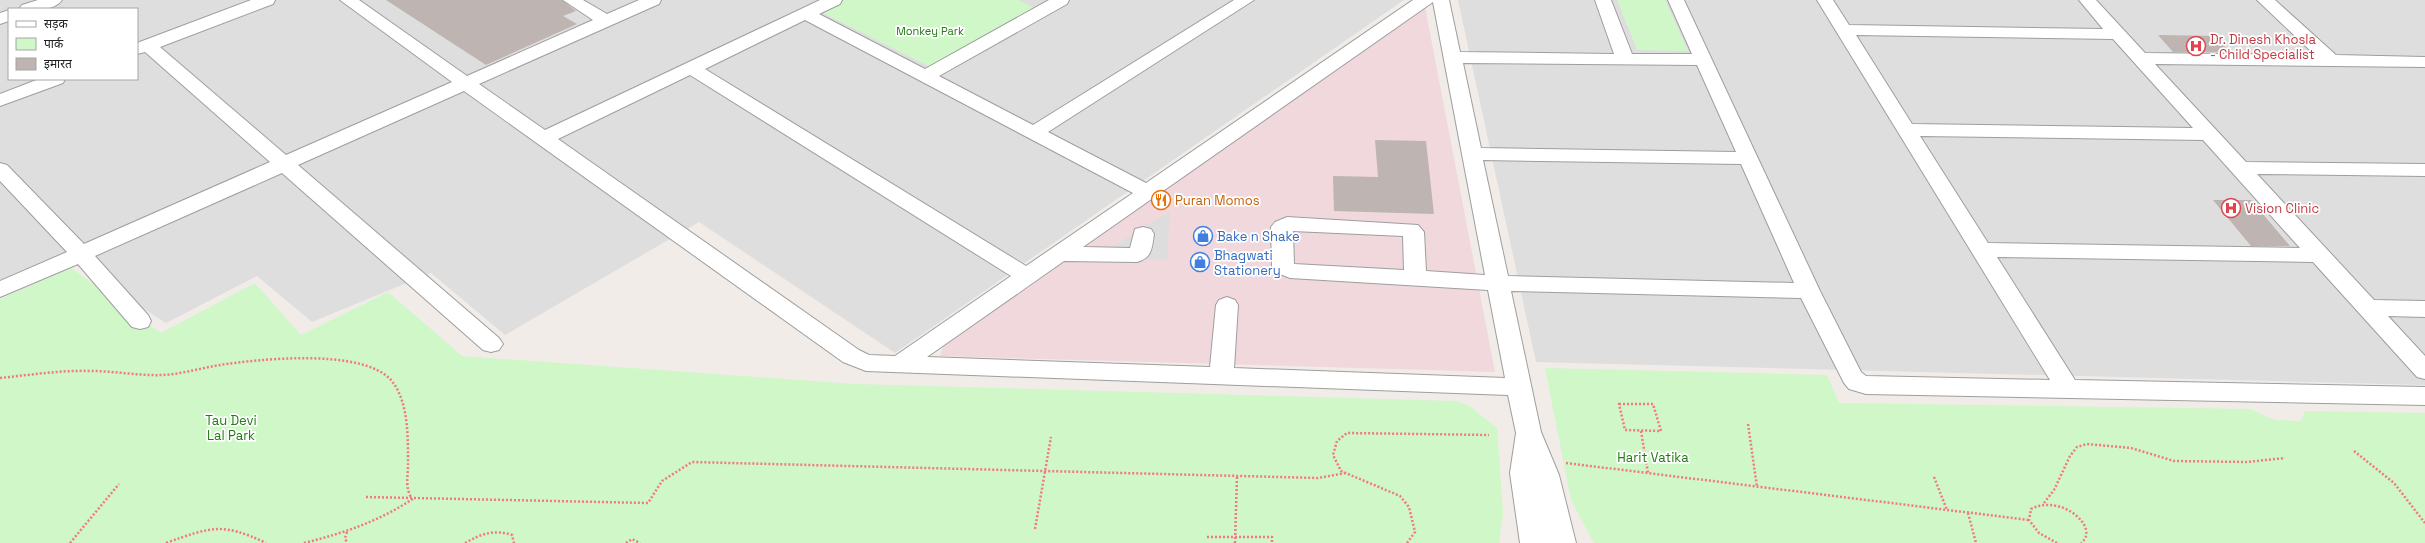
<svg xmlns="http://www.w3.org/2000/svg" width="2425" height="543" font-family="'Space Grotesk','Noto Sans Devanagari',sans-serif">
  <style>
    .residential { fill: #dfdede; fill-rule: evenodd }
    .commercial { fill: #f0d8dd }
    .park { fill: #cff7c8 }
    .parking { fill: #ddd }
    .building { fill: #beb4b1 }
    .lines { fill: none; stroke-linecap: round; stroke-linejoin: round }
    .minor-casing { stroke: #9e9e9e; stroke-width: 2 }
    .path { stroke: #f37785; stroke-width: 2.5; stroke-dasharray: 2 2; stroke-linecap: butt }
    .minor { fill: #fff; fill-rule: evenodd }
    .labels { text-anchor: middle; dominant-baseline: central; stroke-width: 3.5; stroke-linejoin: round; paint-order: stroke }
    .far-park-label { font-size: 11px; fill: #207b12; stroke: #fff }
    .health-label { font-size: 13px; fill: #be3a42; stroke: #fff; text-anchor: start }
    .food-label { font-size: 13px; fill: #c56008; stroke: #fff; text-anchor: start }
    .shop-label { font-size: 13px; fill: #366cbe; stroke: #fff; text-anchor: start }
    .park-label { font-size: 13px; fill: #207b12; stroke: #fff }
  </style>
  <rect width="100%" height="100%" fill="#f1ece8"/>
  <path class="residential" d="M0,0H1404L895,353L699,222L505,335L431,273L312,322L257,276L166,323L63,257L0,285ZM9,9H137V79H9Z
    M1458,0H2425V385L1536,362Z"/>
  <path class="commercial" d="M1425,7L1495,372L940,356L944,344Z"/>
  <path class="park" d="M845,0H1018L1035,8L930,67L821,12Z
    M1617,0H1665L1688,51L1637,50Z
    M71,268L161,333L255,283L301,335L388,292L462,356L855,384L1455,401L1468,405L1497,428L1503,513L1499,543H0V299Z
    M1545,368L1827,375L1839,403L2250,409L2275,420L2301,421L2305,411L2425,413V543H1594L1571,500Z"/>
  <path class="parking" d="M1170,211L1167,260L1095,258Z"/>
  <path class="building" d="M386,0H562L576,11L563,16L577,24L486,65Z
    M2158,35L2214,36L2230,52H2173Z
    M1375,140L1426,141L1434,214L1334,211L1333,176L1378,177Z
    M2213,200H2251L2290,246H2251Z"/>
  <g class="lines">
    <g class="minor-casing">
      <path id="minor" d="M38,0H62C54,12 32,9 19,9L22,5Z
        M251,0H275L273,4L160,47L286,155L452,82L340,0H359L467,76L593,20L563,0H583L607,14L639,0H661L659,4L479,84L545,130L820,0H842L840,4L819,14L925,69L1049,0H1069L1067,4L939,76L1033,125L1234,0H1254L1048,132L1146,183L1413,0H1449L1460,52L1614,54L1595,0H1611L1632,54H1692L1668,0H1684L1820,291L1861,372L1866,376L2050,380L1817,0H1833L1849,25L2103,29L2079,0H2096L2145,53L2315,55L2257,0H2275L2336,55L2425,57V67L2155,64L2246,162L2425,164V176L2257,174L2374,300L2425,301V317L2388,316L2425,356V379L2417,377L2313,262L1997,257L2075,380L2425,387V405L1866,394L1849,389L1844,383L1801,298L1511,291L1541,432L1559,475L1576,543H1548L1545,527L1548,543H1520L1510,473L1516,433L1508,395L866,371L843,362L464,91L298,165L499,338L503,344L499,350L491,352L483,350L282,173L95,256L148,315L151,321L148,327L140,329L132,327L78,264L0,297V281L67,252L0,181V163L7,165L84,244L270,162L145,52L137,54V43ZM1433,2L1485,275L1426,271L1424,232L1418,225L1287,217L1275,222L1271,227L1272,267L1275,272L1290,278L1488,290L1505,378L1234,368L1238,305L1235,300L1227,297L1219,300L1216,305L1210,367L927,357L1064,261L1137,262C1152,258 1152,248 1154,234L1151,229L1143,227L1135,229L1130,248L1083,247ZM805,20L1133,193L1026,266L705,69ZM1856,35L2113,39L2193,128L1912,124ZM1463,63L1697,65L1736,152L1481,148ZM690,75L1011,276L895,356L869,355L859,350L558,139ZM1920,136L2203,140L2300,248L1988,243ZM1483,160L1741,164L1794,283L1508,276ZM1293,231L1403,236L1404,270L1294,264Z
        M9,10V21L0,24V13Z
        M39,79H65L63,83L0,106V94Z"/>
    </g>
    <path class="path" d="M0,378C30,375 60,370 91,371C115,371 139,376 163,375C182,374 201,368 220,365C259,359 362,348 391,380C409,401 408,439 408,465C408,476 405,487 411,497
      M1619,404H1653L1661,431L1625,430Z
      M1748,424L1757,487
      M1641,431L1648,473
      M2354,451L2394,483L2425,523
      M1566,463L2029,520
      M1934,477L1947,510
      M366,497L648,503L662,481L692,462L1318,478L1346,473
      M2044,503L2054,490L2070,456L2077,447L2087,444L2131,448L2174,461L2247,462L2285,458
      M1968,513L1976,543
      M1035,529L1051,437
      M347,532L345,538L347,543
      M1207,537H1272V543
      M70,543L119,484
      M166,543C211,527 222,522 266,543
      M304,543C344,533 380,521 414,498
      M465,543C481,534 494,529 512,535L514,543
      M626,543L632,539L640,543
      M1235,543L1237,476
      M1407,543L1415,532L1409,507L1400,496L1341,471L1333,455L1337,441L1347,433L1489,435
      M2057,543L2039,533L2029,520L2031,509C2061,493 2101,528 2081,543"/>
    <use href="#minor" class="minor"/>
  </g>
  <defs>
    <g id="hospital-ring" transform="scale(1)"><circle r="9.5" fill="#fff" stroke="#e0444e" stroke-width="1.5"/><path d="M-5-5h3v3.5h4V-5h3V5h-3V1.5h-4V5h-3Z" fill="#e0444e"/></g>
    <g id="restaurant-ring" transform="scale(1)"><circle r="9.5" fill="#fff" stroke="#e8710a" stroke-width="1.5"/><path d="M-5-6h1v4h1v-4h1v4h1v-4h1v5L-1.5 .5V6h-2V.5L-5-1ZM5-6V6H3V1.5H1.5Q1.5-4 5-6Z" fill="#e8710a"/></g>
    <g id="shop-ring" transform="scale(1)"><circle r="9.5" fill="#fff" stroke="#3f7fe0" stroke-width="1.5"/><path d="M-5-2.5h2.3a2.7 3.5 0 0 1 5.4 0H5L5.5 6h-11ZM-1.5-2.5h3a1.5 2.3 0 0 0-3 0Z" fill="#3f7fe0"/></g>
  </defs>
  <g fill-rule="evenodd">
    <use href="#hospital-ring" x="2196" y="46"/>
    <use href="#restaurant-ring" x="1161" y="200"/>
    <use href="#hospital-ring" x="2231" y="208"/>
    <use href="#shop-ring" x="1203" y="236"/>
    <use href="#shop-ring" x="1200" y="262"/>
  </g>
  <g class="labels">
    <g class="far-park-label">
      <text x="930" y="31">Monkey Park</text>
    </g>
    <g class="health-label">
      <text x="2210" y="39">Dr. Dinesh Khosla<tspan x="2210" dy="15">- Child Specialist</tspan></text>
      <text x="2245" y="208">Vision Clinic</text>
    </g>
    <g class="food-label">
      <text x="1175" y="200">Puran Momos</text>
    </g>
    <g class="shop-label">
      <text x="1217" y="236">Bake n Shake</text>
      <text x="1214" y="255">Bhagwati<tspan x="1214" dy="15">Stationery</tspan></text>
    </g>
    <g class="park-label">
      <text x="231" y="420">Tau Devi<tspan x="231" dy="15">Lal Park</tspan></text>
      <text x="1653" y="457">Harit Vatika</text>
    </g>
  </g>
  <rect x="8" y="8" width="130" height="72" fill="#ffffff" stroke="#a6a6a6"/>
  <rect x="16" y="21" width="20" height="6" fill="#ffffff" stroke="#a6a6a6"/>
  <text x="44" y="28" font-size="12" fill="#212121">सड़क</text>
  <rect x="16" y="38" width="20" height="12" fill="#cff7c8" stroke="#a6a6a6"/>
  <text x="44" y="48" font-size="12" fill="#212121">पार्क</text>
  <rect x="16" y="58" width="20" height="12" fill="#beb4b1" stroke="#a6a6a6"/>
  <text x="44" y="68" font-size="12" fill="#212121">इमारत</text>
</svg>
